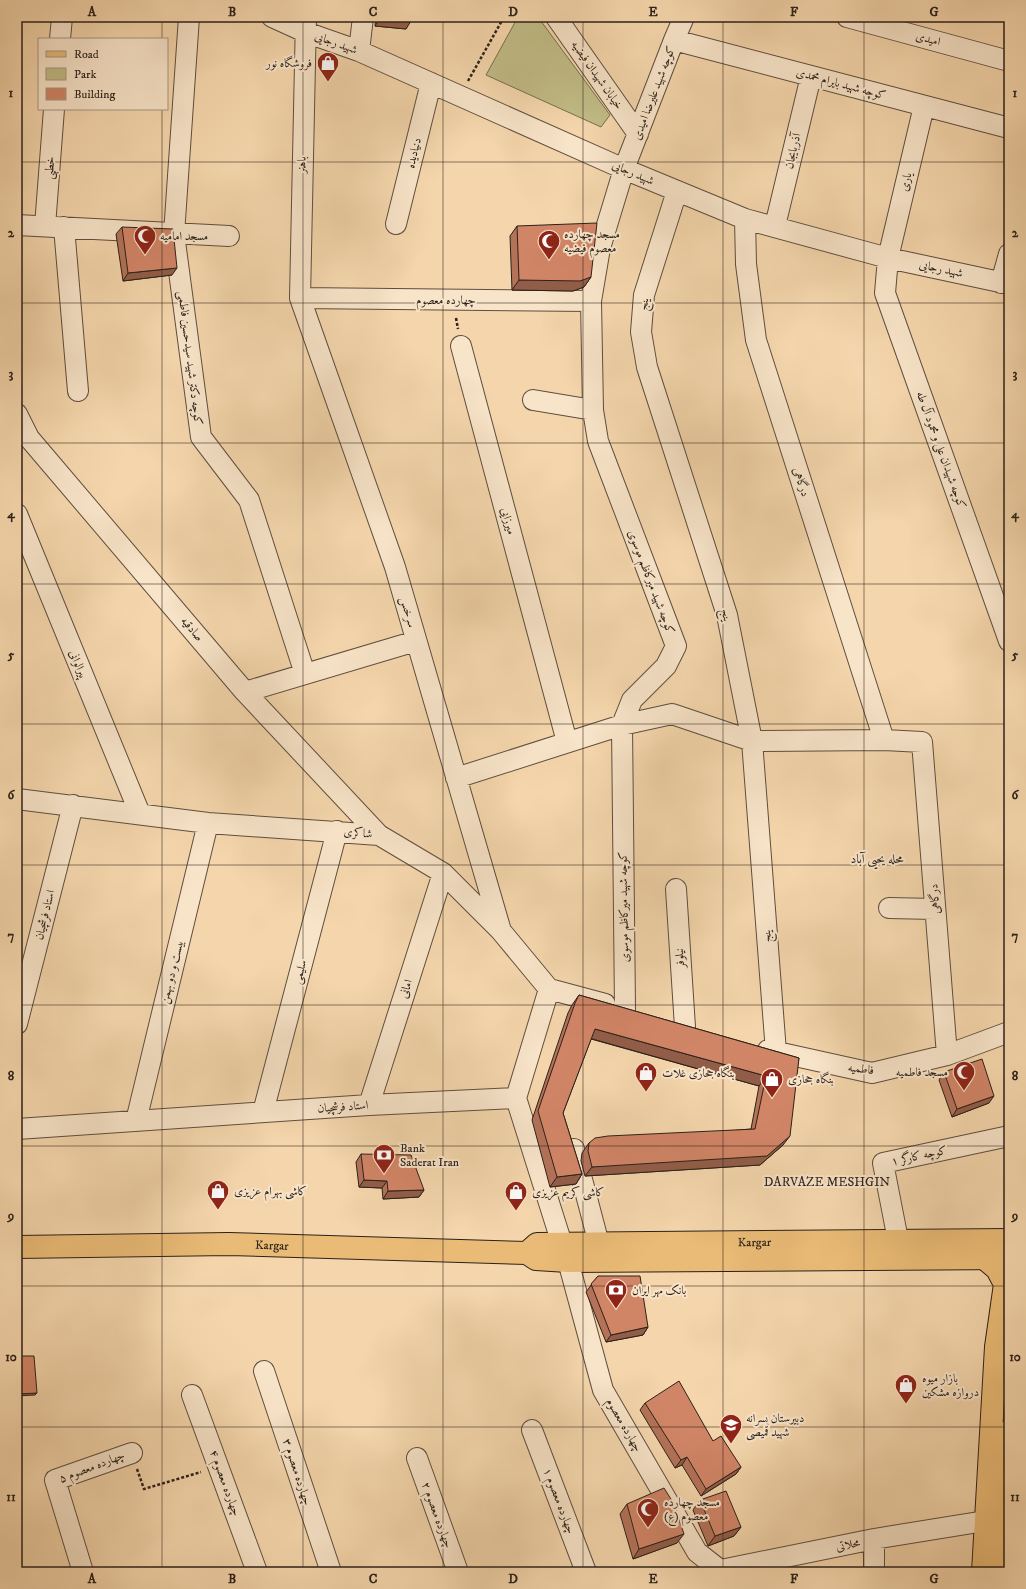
<svg xmlns="http://www.w3.org/2000/svg" width="1026" height="1589" font-family="'IM FELL DW Pica',Amiri,serif">
  <style>
    .green { fill: #c1bc86; stroke: #766e50 }
    .lines { fill: none; stroke-linecap: round; stroke-linejoin: round }
    .minor-casing { stroke: #5e4e3e; stroke-width: 22 }
    .major-casing { stroke: #2b211a; stroke-width: 24 }
    .path { stroke: #2b211a; stroke-width: 2.5; stroke-dasharray: 3 2; stroke-linecap: butt }
    .minor { stroke: #f8e4c9; stroke-width: 20 }
    .major { stroke: #eabb76; stroke-width: 22 }
    .wall { fill: #b47259; stroke: #2b211a }
    .shaded-wall { fill: #925d48; stroke: #2b211a }
    .building { fill: #d18567; stroke: #2b211a }
    .grid { fill: none; stroke: #2b211a; stroke-width: 1; stroke-opacity: 0.55 }
    .labels { text-anchor: middle; dominant-baseline: central; stroke-width: 4; stroke-linejoin: round; paint-order: stroke }
    .street-label { font-size: 12px; fill: #2b211a; stroke: #f8e4c9 }
    .poi-label { font-size: 12px; fill: #2b211a; stroke: #f8e4c9; text-anchor: start }
    .neighbourhood-label { font-size: 13px; fill: #2b211a; stroke: #f8e4c9 }
    .neatline { fill: none; stroke: #2b211a; stroke-width: 1.5 }
    .grid-label { font-size: 13px; text-anchor: middle; font-weight: bold; fill: #2b211a }
  </style>
  <rect width="100%" height="100%" fill="#f5d6ac"/>
  <filter id="stains"><feTurbulence type="fractalNoise" baseFrequency=".005" numOctaves="4"/><feColorMatrix values="0 0 0 0 .2 0 0 0 0 .09 0 0 0 0 .02 0 0 0 .5 -.17"/></filter>
  <radialGradient id="worn" r=".72"><stop offset=".6" stop-color="#630" stop-opacity="0"/><stop offset="1" stop-color="#630" stop-opacity=".3"/></radialGradient>
  <path class="green" d="M518,17H538L610,115L601,127L486,75Z"/>
  <g class="lines">
    <g class="minor-casing">
      <path id="minor" d="M189,17L174,234L201,437L249,500L305,674
        M272,17L305,32L359,51L624,169L745,219L888,258L1009,284
        M306,17L300,298L395,567L501,931
        M556,17L638,134
        M847,17L1009,61
        M60,39L62,17
        M674,40L1009,128
        M359,51L363,17
        M924,106L888,258L885,293L1009,641
        M677,191L644,295L641,332L647,367L727,615L752,741L776,1052
        M745,219L746,264L756,340L884,740
        M396,224L431,83
        M17,225L229,236
        M45,226L54,109
        M775,226L811,76
        M64,227L78,391
        M1001,283L1009,254
        M300,298L591,301
        M461,346L567,742
        M533,400L593,410
        M17,414L29,438L245,692L379,835
        M17,514L140,814
        M245,692L416,641
        M456,778L622,725L672,714L752,741L884,740L922,742L947,1055
        M17,799L208,823L379,835L443,873L501,931L549,989L516,1098
        M676,889L685,1027
        M889,908L935,909
        M549,989L605,1004
        M625,1010L622,725L632,700L666,666L676,646L598,441L593,410L591,301L600,248L624,169L674,40L684,17
        M17,1024L73,805
        M768,1050L872,1073L947,1055L1009,1032
        M516,1098L562,1244
        M369,1105L443,873
        M263,1112L337,831
        M136,1121L208,823
        M17,1129L369,1105L516,1098
        M574,1149L599,1244
        M898,1240L883,1163L1009,1136
        M568,1261L603,1390L697,1552L720,1570V1572
        M264,1371L331,1572
        M192,1395L257,1572
        M532,1430L586,1572
        M417,1458L458,1572
        M83,1572L55,1480L132,1453
        M711,1572L874,1539L985,1521
        M874,1572V1539"/>
    </g>
    <g class="major-casing">
      <g id="major">
        <path id="s1" d="M17,1247L229,1244L527,1253L536,1259L568,1261L1009,1258"/>
        <path id="s2" d="M527,1253L537,1244L1009,1240"/>
        <path d="M983,1572L996,1347L1005,1284L997,1269L984,1258"/>
        <path d="M1001,1572L1009,1431"/>
      </g>
    </g>
    <path class="path" d="M468,81L504,17
      M456,318L458,329
      M137,1469L144,1489L201,1472"/>
    <use href="#minor" class="minor"/>
    <use href="#major" class="major"/>
  </g>
  <path class="wall" d="M376,17H412L406,29L375,26Z
    M517,226L591,277L584,287L573,291L512,290L510,236Z
    M122,227L172,275L123,281L116,234Z
    M579,995L799,1058L783,1145L760,1165L585,1176L581,1161L582,1153L589,1143L751,1129L759,1086L591,1039L563,1113L582,1174L576,1184L550,1187L532,1120L568,1013L572,1005Z
    M944,1072L989,1103L952,1117L939,1080Z
    M361,1154L424,1190L419,1197L383,1199L382,1188L359,1187L356,1162Z
    M598,1276L648,1327L643,1335L606,1342L586,1292Z
    M645,1403L713,1441L741,1467L736,1474L701,1496L682,1465L675,1468L640,1410Z
    M700,1500L741,1527L734,1536L708,1546L693,1510Z
    M627,1504L677,1543L633,1559L620,1514Z"/>
  <path class="shaded-wall" d="M380,18L411,21L406,29L375,26Z
    M177,268L172,275L123,281L128,273Z
    M591,277L584,287L573,291L512,290L519,280Z
    M595,1029L766,1076L759,1086L589,1038Z
    M994,1096L989,1103L952,1117L957,1109Z
    M790,1136L783,1145L760,1165L585,1176L592,1167Z
    M582,1174L576,1184L550,1187L557,1177Z
    M364,1180L387,1181L382,1188L359,1187Z
    M424,1190L419,1197L383,1199L388,1191Z
    M648,1327L643,1335L606,1342L611,1335Z
    M37,1393L35,1395L17,1396V1394Z
    M687,1457L682,1465L675,1468L681,1460Z
    M741,1467L736,1474L701,1496L706,1489Z
    M741,1527L734,1536L708,1546L715,1536Z
    M684,1534L677,1543L633,1559L639,1549Z"/>
  <path class="building" d="M380,17H412L411,21L380,18Z
    M597,223L591,277L580,281L519,280L517,226Z
    M122,227L173,229L177,268L128,273Z
    M579,995L799,1058L790,1136L767,1156L592,1167L588,1151L589,1143L595,1138L608,1136L755,1129L766,1076L595,1029L563,1113L582,1174L557,1177L538,1111L575,1003Z
    M982,1059L994,1096L957,1109L944,1072Z
    M361,1154L411,1155L424,1190L388,1191L387,1181L364,1180Z
    M598,1276H640L648,1327L611,1335L591,1284Z
    M17,1356H34L37,1393L17,1394Z
    M679,1381L713,1441L721,1436L741,1467L706,1489L687,1457L681,1460L645,1403Z
    M664,1488L674,1504L684,1534L639,1549L627,1504Z
    M726,1491L741,1527L715,1536L700,1500Z"/>
  <path class="grid" d="M162,17V39M303,17V1572M443,17V1572M583,17V1572M723,17V1572M864,17V1572M162,109V1572M17,162H1009M17,303H1009M17,443H1009M17,584H1009M17,724H1009M17,865H1009M17,1005H1009M17,1146H1009M17,1286H1009M17,1427H1009"/>
  <defs>
    <g id="shop-pin" transform="scale(1.15)"><path d="M0 17L-7.5 6A9.5 9.5 0 1 1 7.5 6Z" fill="#8f2418" stroke="#f8e4c9"/><path d="M-5-2.5h2.3a2.7 3.5 0 0 1 5.4 0H5L5.5 6h-11ZM-1.5-2.5h3a1.5 2.3 0 0 0-3 0Z" fill="#fff"/></g>
    <g id="mosque-pin" transform="scale(1.15)"><path d="M0 17L-7.5 6A9.5 9.5 0 1 1 7.5 6Z" fill="#8f2418" stroke="#f8e4c9"/><path d="M3.5-4.9A6 6 0 1 0 3.5 4.9A5 5 0 1 1 3.5-4.9Z" fill="#fff"/></g>
    <g id="bank-pin" transform="scale(1.15)"><path d="M0 17L-7.5 6A9.5 9.5 0 1 1 7.5 6Z" fill="#8f2418" stroke="#f8e4c9"/><path d="M-6-4H6V4H-6ZM0-2.3a2.3 2.3 0 1 0 0 4.6a2.3 2.3 0 1 0 0-4.6Z" fill="#fff"/></g>
    <g id="school-pin" transform="scale(1.15)"><path d="M0 17L-7.5 6A9.5 9.5 0 1 1 7.5 6Z" fill="#8f2418" stroke="#f8e4c9"/><path d="M0-5L7-2L0 1L-7-2ZM-4 1L0 2.5L4 1V4Q0 6-4 4Z" fill="#fff"/></g>
  </defs>
  <g fill-rule="evenodd">
    <use href="#shop-pin" x="328" y="63"/>
    <use href="#mosque-pin" x="145" y="236"/>
    <use href="#mosque-pin" x="549" y="241"/>
    <use href="#mosque-pin" x="964" y="1072"/>
    <use href="#shop-pin" x="646" y="1073"/>
    <use href="#shop-pin" x="772" y="1079"/>
    <use href="#bank-pin" x="384" y="1155"/>
    <use href="#shop-pin" x="218" y="1191"/>
    <use href="#shop-pin" x="516" y="1192"/>
    <use href="#bank-pin" x="616" y="1290"/>
    <use href="#shop-pin" x="906" y="1385"/>
    <use href="#school-pin" x="731" y="1425"/>
    <use href="#mosque-pin" x="648" y="1509"/>
  </g>
  <g class="labels">
    <g class="street-label">
      <text transform="translate(928 39) rotate(15)">امیدی</text>
      <text transform="translate(336 43) rotate(20)">شهید رجایی</text>
      <text transform="translate(597 75) rotate(55)">خیابان شهیدان فیضیه</text>
      <text transform="translate(841 84) rotate(15)">کوچه شهید بایرام محمدی</text>
      <text transform="translate(654 93) rotate(-69)">کوچه شهید علیرضا امیدی</text>
      <text transform="translate(793 151) rotate(-77)">آذربایجان</text>
      <text transform="translate(414 153) rotate(-76)">دنیادیده</text>
      <text transform="translate(302 165) rotate(-89)">باهنر</text>
      <text transform="translate(50 168) rotate(-86)">خطبی</text>
      <text transform="translate(633 173) rotate(23)">شهید رجایی</text>
      <text transform="translate(906 182) rotate(-77)">یاری</text>
      <text transform="translate(941 269) rotate(12)">شهید رجایی</text>
      <text x="446" y="300">چهارده معصوم</text>
      <text transform="translate(644 304) rotate(-81)">ینج</text>
      <text transform="translate(190 358) rotate(83)">کوچه دکتر شهید سیدحسین فاطمی</text>
      <text transform="translate(941 450) rotate(70)">کوچه شهیدان علی و محمود آل طه</text>
      <text transform="translate(801 482) rotate(72)">درگاهی</text>
      <text transform="translate(508 521) rotate(75)">میرزایی</text>
      <text transform="translate(651 582) rotate(69)">کوچه شهید میرکاظم موسوی</text>
      <text transform="translate(408 612) rotate(74)">سرخس</text>
      <text transform="translate(726 615) rotate(75)">ینج</text>
      <text transform="translate(192 629) rotate(50)">صادقیه</text>
      <text transform="translate(78 664) rotate(68)">پیرالوانی</text>
      <text transform="translate(358 833) rotate(5)">شاکری</text>
      <text transform="translate(935 899) rotate(-95)">درگاهی</text>
      <text transform="translate(624 907) rotate(-91)">کوچه شهید میرکاظم موسوی</text>
      <text transform="translate(45 915) rotate(-76)">استاد فرشچیان</text>
      <text transform="translate(767 936) rotate(-94)">ینج</text>
      <text transform="translate(680 958) rotate(-94)">نیلوفر</text>
      <text transform="translate(172 972) rotate(-76)">بیست و دو بهمن</text>
      <text transform="translate(300 972) rotate(-75)">سلیمی</text>
      <text transform="translate(406 989) rotate(-72)">امانی</text>
      <text transform="translate(861 1069) rotate(7)">فاطمیه</text>
      <text transform="translate(343 1107) rotate(-4)">استاد فرشچیان</text>
      <text transform="translate(919 1156) rotate(-12)">کوچه کارگر ۱</text>
      <text stroke="none"><textPath href="#s2" startOffset="231">Kargar</textPath></text>
      <text stroke="none"><textPath href="#s1" startOffset="255">Kargar</textPath></text>
      <text transform="translate(624 1425) rotate(60)">چهارده معصوم</text>
      <text transform="translate(92 1467) rotate(-21)">چهارده معصوم ۵</text>
      <text transform="translate(297 1472) rotate(72)">چهارده معصوم ۳</text>
      <text transform="translate(225 1483) rotate(70)">چهارده معصوم ۴</text>
      <text transform="translate(559 1501) rotate(69)">چهارده معصوم ۱</text>
      <text transform="translate(437 1515) rotate(70)">چهارده معصوم ۲</text>
      <text transform="translate(848 1545) rotate(-11)">محلاتی</text>
    </g>
    <g class="poi-label">
      <text x="312" y="63" text-anchor="end">فروشگاه نور</text>
      <text x="564" y="234">مسجد چهارده<tspan x="564" dy="14">معصوم فیضیه</tspan></text>
      <text x="160" y="236">مسجد امامیه</text>
      <text x="948" y="1072" text-anchor="end">مسجد فاطمیه</text>
      <text x="662" y="1073">بنگاه جحازی غلات</text>
      <text x="788" y="1079">بنگاه جحازی</text>
      <text x="400" y="1148">Bank<tspan x="400" dy="14">Saderat Iran</tspan></text>
      <text x="234" y="1191">کاشی بهرام عزیزی</text>
      <text x="532" y="1192">کاشی کریم عزیزی</text>
      <text x="632" y="1290">بانک مهر ایران</text>
      <text x="922" y="1378">بازار میوه<tspan x="922" dy="14">دروازه مشکین</tspan></text>
      <text x="746" y="1418">دبیرستان پسرانه<tspan x="746" dy="14">شهید قمیصی</tspan></text>
      <text x="664" y="1502">مسجد چهارده<tspan x="664" dy="14">معصوم (ع)</tspan></text>
    </g>
    <g class="neighbourhood-label">
      <text x="877" y="859">محله یحیی آباد</text>
      <text x="827" y="1182">DARVAZE MESHGIN</text>
    </g>
  </g>
  <rect width="1026" height="1589" fill="none" stroke="#f5d6ac" stroke-width="44"/>
  <rect x="38" y="38" width="130" height="72" fill="#f8e4c9" stroke="#a69683"/>
  <rect x="46" y="51" width="20" height="6" fill="#eabb76" stroke="#a69683"/>
  <text x="74" y="58" font-size="12" fill="#2b211a">Road</text>
  <rect x="46" y="68" width="20" height="12" fill="#c1bc86" stroke="#a69683"/>
  <text x="74" y="78" font-size="12" fill="#2b211a">Park</text>
  <rect x="46" y="88" width="20" height="12" fill="#d18567" stroke="#a69683"/>
  <text x="74" y="98" font-size="12" fill="#2b211a">Building</text>
  <rect x="22" y="22" width="982" height="1545" class="neatline"/>
  <g class="grid-label">
    <text x="92" y="16">A</text>
    <text x="232" y="16">B</text>
    <text x="373" y="16">C</text>
    <text x="513" y="16">D</text>
    <text x="653" y="16">E</text>
    <text x="794" y="16">F</text>
    <text x="934" y="16">G</text>
    <text x="11" y="97">1</text>
    <text x="1015" y="97">1</text>
    <text x="11" y="237">2</text>
    <text x="1015" y="237">2</text>
    <text x="11" y="378">3</text>
    <text x="1015" y="378">3</text>
    <text x="11" y="518">4</text>
    <text x="1015" y="518">4</text>
    <text x="11" y="659">5</text>
    <text x="1015" y="659">5</text>
    <text x="11" y="799">6</text>
    <text x="1015" y="799">6</text>
    <text x="11" y="940">7</text>
    <text x="1015" y="940">7</text>
    <text x="11" y="1080">8</text>
    <text x="1015" y="1080">8</text>
    <text x="11" y="1220">9</text>
    <text x="1015" y="1220">9</text>
    <text x="11" y="1361">10</text>
    <text x="1015" y="1361">10</text>
    <text x="11" y="1501">11</text>
    <text x="1015" y="1501">11</text>
    <text x="92" y="1583">A</text>
    <text x="232" y="1583">B</text>
    <text x="373" y="1583">C</text>
    <text x="513" y="1583">D</text>
    <text x="653" y="1583">E</text>
    <text x="794" y="1583">F</text>
    <text x="934" y="1583">G</text>
  </g>
  <rect width="100%" height="100%" filter="url(#stains)"/>
  <rect width="100%" height="100%" fill="url(#worn)"/>
</svg>
